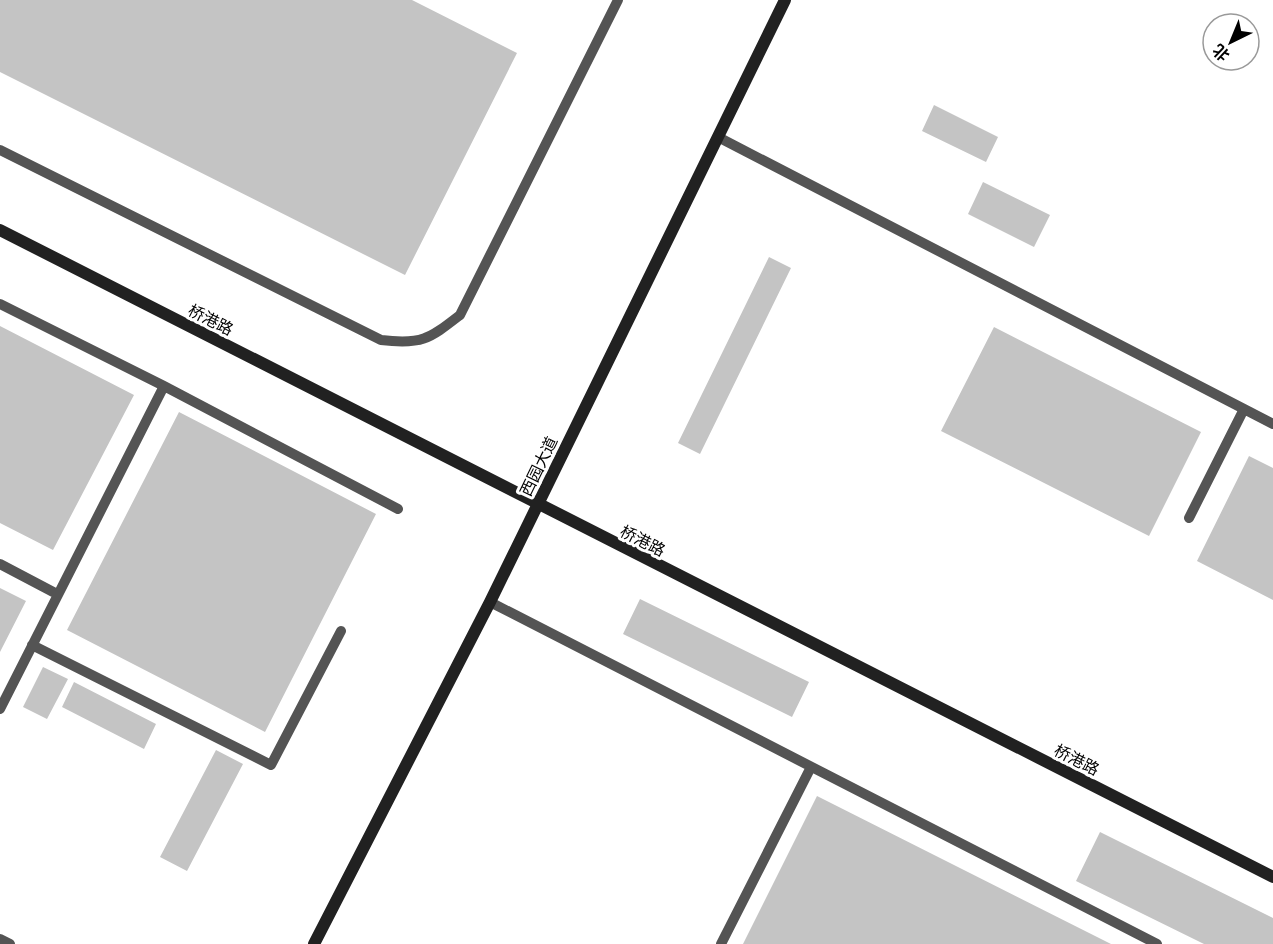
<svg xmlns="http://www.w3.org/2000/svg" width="1273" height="944" font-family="Barlow,'Noto Sans SC',sans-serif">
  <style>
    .building { fill: #c4c4c4 }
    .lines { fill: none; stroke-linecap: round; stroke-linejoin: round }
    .lane { stroke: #545454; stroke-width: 10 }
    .secondary { stroke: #212121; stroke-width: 12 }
    .labels { text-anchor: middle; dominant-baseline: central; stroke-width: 6; stroke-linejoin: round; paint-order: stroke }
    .street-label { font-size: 16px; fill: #000; stroke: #fff }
  </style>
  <rect width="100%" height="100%" fill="#fff"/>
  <path class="building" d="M0,0H412L517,53L405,275L0,72Z
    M934,105L998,137L986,162L922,131Z
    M983,182L1050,215L1034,247L968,214Z
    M769,257L791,268L700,454L678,443Z
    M0,326L134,395L53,550L0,523Z
    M994,327L1201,432L1149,536L941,431Z
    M179,412L376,514L265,732L67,630Z
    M1249,456L1273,468V600L1197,561Z
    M0,588L26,601L0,652Z
    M640,599L809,682L792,717L623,634Z
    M43,667L68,679L47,719L23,707Z
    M74,682L156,724L144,749L62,707Z
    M216,750L243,764L187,871L160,857Z
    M817,796L1111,944H743Z
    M1100,832L1273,918V944H1204L1076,881Z"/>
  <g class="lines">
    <path class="lane" d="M718,137L1273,424
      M0,150L381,340C422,345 429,339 460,315L618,0
      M0,304L164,386L398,509
      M1189,518L1244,409
      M0,564L57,594
      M490,602L1157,944
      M32,645L271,765L341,631
      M0,709L164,386
      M0,939L10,944
      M721,944L811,767"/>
    <path class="secondary" d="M0,230L1273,877
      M314,944L490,602L785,0"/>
  </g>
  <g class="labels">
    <g class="street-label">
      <text transform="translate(211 319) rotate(27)">桥港路</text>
      <text transform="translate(538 466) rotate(-64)">西园大道</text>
      <text transform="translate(643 540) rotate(27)">桥港路</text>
      <text transform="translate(1077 759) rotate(27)">桥港路</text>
    </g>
  </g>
  <g transform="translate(1231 42) rotate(223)"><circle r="28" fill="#ffffff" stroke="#999999" stroke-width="1.5"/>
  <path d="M0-4.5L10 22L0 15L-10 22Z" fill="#000000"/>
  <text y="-9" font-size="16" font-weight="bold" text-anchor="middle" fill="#000000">北</text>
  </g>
</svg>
